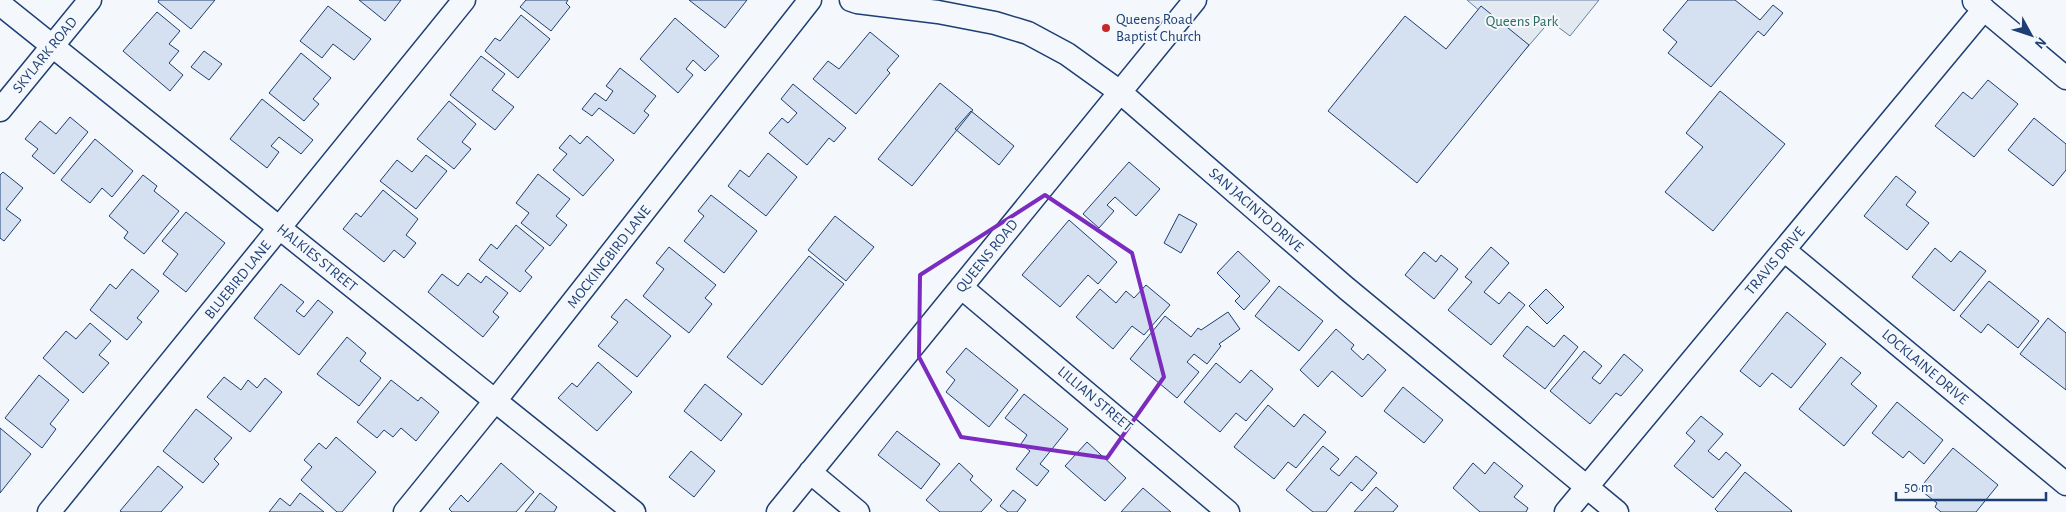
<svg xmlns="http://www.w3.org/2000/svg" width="2066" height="512" font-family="'Alegreya Sans',sans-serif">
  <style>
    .green { fill: #e3e9f0; stroke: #687fa3 }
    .building { fill: #d5e0f0; stroke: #1d3f73 }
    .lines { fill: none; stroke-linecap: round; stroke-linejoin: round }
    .minor-casing { stroke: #1d3f73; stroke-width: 25 }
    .minor { stroke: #f4f7fb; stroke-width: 22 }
    .marked { fill: none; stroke: #7b2cbf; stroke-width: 4; stroke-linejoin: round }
    .poi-dot { fill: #c62828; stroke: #f4f7fb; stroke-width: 2 }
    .labels { text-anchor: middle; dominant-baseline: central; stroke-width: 4; stroke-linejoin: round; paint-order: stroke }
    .poi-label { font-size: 15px; fill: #1d3f73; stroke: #f4f7fb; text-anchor: start }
    .park-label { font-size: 15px; fill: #2c6c60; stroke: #f4f7fb }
    .street-label { font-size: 15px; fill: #1d3f73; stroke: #f4f7fb }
  </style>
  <rect width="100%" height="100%" fill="#f4f7fb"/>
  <path class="green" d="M1467,0H1599L1570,36L1550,21L1525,50Z"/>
  <path class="building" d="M159,0H215L191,29L158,2Z
    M359,0H401L385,21Z
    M526,0H568L566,3L570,7L551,31L520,7Z
    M689,0H747L725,28Z
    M1688,0H1735L1760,20L1773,5L1783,13L1764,36L1758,31L1711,87L1668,53L1677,42L1663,30Z
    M328,6L371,39L354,60L333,44L322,58L300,41Z
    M1481,6L1529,45L1417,183L1328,111L1405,16L1446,49Z
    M157,12L180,31L169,44L179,51L169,63L183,75L170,91L123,51Z
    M521,15L550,39L518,78L485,51L495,38L500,41Z
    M675,18L719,56L705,71L693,60L686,69L693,75L678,93L640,59Z
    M870,32L899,56L887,70L890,73L856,114L813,79L828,61L839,69Z
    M204,51L222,64L209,80L191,67Z
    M301,53L331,78L313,99L319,104L304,121L269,93Z
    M481,56L505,74L492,90L514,107L495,130L450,95Z
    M620,68L656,96L644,111L649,115L634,134L599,108L592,116L582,109L595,93L606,101L613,91L606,86Z
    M1988,80L2018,104L1974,157L1935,126L1963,92L1972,99Z
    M940,83L973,110L912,186L878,159Z
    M793,84L846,128L834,142L829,138L807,165L769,133L782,118L788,123L797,113L781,99Z
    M1720,91L1785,144L1713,231L1665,192L1703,147L1686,133Z
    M262,99L313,140L301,154L279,137L271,146L279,152L267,168L230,139Z
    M449,101L476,124L462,142L471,149L454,169L417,139Z
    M971,111L1014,146L999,165L955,129Z
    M70,117L88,132L54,174L32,156L38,149L25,139L40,121L56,134Z
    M2034,118L2066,144V170L2053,186L2008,150Z
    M570,135L580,144L587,136L614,160L583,196L553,170L567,154L559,148Z
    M95,139L133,171L112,197L102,188L90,203L61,180Z
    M768,153L797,177L766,216L728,186L740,170L749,177Z
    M426,155L447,171L416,209L380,181L397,160L412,172Z
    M1129,162L1160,189L1136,216L1115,197L1107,205L1114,211L1099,228L1083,214Z
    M3,172L23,188L6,209L21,220L4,241L0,238V175Z
    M538,174L570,199L556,216L567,225L550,246L521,223L529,213L516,203Z
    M143,175L157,186L154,191L179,211L144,254L124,238L128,232L109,216Z
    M1896,176L1916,192L1906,205L1929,223L1907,250L1864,216Z
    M383,190L418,219L406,235L416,243L404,258L394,250L384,262L343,229L356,213L361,217Z
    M711,195L757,231L724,273L684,241L704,216L698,211Z
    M186,212L225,243L186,292L163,274L178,254L162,241Z
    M1179,214L1197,224L1181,253L1164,243Z
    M835,216L874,247L846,281L808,250Z
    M1069,220L1117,262L1098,284L1088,275L1060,307L1022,275Z
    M516,225L544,248L525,271L532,277L520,292L479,260L491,244L497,249Z
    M669,247L716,285L705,298L712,304L689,333L643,296L664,269L656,263Z
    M1491,247L1509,263L1484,292L1499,304L1509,292L1525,305L1491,345L1448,310L1472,282L1465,277Z
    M1935,248L1951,262L1960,251L1986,271L1954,311L1912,277Z
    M1238,251L1270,281L1244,310L1235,301L1240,296L1217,273Z
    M1424,252L1436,262L1441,255L1458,269L1434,299L1405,275Z
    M809,256L844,284L762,385L727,357Z
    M132,269L159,291L137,318L142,322L127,340L90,310L110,284L116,289Z
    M468,273L481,283L486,276L508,293L493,312L499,317L483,337L428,292L442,274L458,286Z
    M1989,281L2039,321L2018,348L1988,324L1981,333L1960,316Z
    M281,284L304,302L296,311L304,317L318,300L333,312L299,355L254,318Z
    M1146,285L1170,305L1144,335L1132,326L1113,349L1076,317L1100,289L1116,303L1126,291L1134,298Z
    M1279,286L1323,321L1299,351L1255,316Z
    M1546,289L1564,307L1547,324L1529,306Z
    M626,299L671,336L637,377L598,346L618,322L611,317Z
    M1228,312L1240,329L1219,344L1221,346L1207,364L1194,354L1187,362L1199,372L1177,398L1130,359L1165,316L1191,337L1198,328L1201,330Z
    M1787,312L1826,344L1791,388L1772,373L1760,387L1740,371Z
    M2048,318L2066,333V390L2020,354Z
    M90,323L111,341L99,355L109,363L83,393L43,358L66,331L76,339Z
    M1527,326L1554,347L1564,335L1578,347L1545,389L1503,356Z
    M1336,329L1354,345L1351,349L1363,360L1368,354L1386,370L1362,397L1332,371L1318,387L1300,370Z
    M347,337L366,353L360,361L381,378L359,406L317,374Z
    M966,348L1018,390L989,427L946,392L955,380L946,372Z
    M1584,351L1602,366L1592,378L1600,384L1624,354L1643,370L1621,396L1616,393L1590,424L1550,391Z
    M1841,357L1861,373L1851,384L1877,406L1844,446L1799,409Z
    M598,362L632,392L597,431L558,398L572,383L577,387Z
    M1216,363L1240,383L1251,370L1273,389L1246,421L1236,413L1220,432L1184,402Z
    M39,375L69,400L50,424L56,429L42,448L5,418Z
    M224,377L241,390L248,380L257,388L265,378L282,392L250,432L207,397Z
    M391,380L418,401L421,397L439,412L416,441L401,428L393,437L384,430L377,438L357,422Z
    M705,384L742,414L721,441L684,411Z
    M1403,387L1443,420L1424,443L1384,411Z
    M1024,394L1068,429L1040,464L1049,471L1037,486L1016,469L1030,451L1021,444L1027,435L1005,418Z
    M1897,402L1943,440L1924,464L1909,451L1903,458L1872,433Z
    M1268,405L1294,427L1304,414L1326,432L1296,468L1288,462L1274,479L1234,447Z
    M196,409L232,438L214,459L219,464L203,483L163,451Z
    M1701,416L1723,434L1708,451L1719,460L1726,452L1741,465L1713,498L1674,466L1695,441L1686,433Z
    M0,428L31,454L0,493Z
    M897,431L940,464L921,489L878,455Z
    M336,437L376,472L342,512H337L301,480L312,467L304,460L319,443L326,449Z
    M1087,442L1126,478L1105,501L1065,466Z
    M1323,446L1339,459L1330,469L1339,476L1356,456L1377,473L1362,491L1351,482L1326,512H1313L1286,490Z
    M1953,448L1998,485L1976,512H1941L1935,507L1937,503L1919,489Z
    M691,451L715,471L694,497L669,477Z
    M1494,462L1523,486L1514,497L1528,508L1526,512H1480L1453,488L1473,463L1485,474Z
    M501,463L534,492L516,512H452L449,509L461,495L468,502Z
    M959,463L973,476L970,480L992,500L981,512H940L926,500Z
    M158,466L183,487L161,512H122L120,511Z
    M1745,472L1792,511L1791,512H1718L1715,509Z
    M1376,487L1398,506L1393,512H1354Z
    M1143,488L1171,512H1121Z
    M1013,490L1026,500L1017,512H1008L1000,506Z
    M300,493L324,512H269L280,498L290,506Z
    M540,493L557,507L554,512H525Z"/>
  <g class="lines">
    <g class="minor-casing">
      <path id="minor" d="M851,0L857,2L938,12L995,23L1028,33L1067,54L1120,92L1346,288L1617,512
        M1974,1L2066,78
        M0,4L634,512
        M0,110L90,0
        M1784,250L2066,484
        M961,287L1228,512
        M810,472L858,512
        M49,512L464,0
        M405,512L495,401L810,0
        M778,512L1195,0
        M1566,512L1984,9"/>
    </g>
    <use href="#minor" class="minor"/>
  </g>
  <path class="marked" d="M1045,195L1132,253L1164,377L1107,458L961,437L919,357L920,275Z"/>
  <circle class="poi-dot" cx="1106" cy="28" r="5"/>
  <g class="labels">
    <g class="poi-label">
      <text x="1116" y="19">Queens Road<tspan x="1116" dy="17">Baptist Church</tspan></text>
    </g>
    <g class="park-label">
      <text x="1522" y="21">Queens Park</text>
    </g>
    <g class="street-label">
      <text transform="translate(45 55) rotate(-51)">SKYLARK ROAD</text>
      <text transform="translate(1256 210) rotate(41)">SAN JACINTO DRIVE</text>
      <text transform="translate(987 256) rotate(-51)">QUEENS ROAD</text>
      <text transform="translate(609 257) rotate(-52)">MOCKINGBIRD LANE</text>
      <text transform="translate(317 258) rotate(39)">HALKIES STREET</text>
      <text transform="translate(1775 261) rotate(-50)">TRAVIS DRIVE</text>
      <text transform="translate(238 280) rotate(-51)">BLUEBIRD LANE</text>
      <text transform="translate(1925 367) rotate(40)">LOCKLAINE DRIVE</text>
      <text transform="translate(1095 399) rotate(40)">LILLIAN STREET</text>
    </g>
  </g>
  <g transform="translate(2031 35) rotate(130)" stroke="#f4f7fb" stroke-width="4" paint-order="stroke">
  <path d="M0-4L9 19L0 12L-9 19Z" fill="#1d3f73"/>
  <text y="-8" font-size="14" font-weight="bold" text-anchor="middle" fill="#1d3f73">N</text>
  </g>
  <path d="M1896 492v8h150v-8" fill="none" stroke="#1d3f73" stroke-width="2.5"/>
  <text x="1904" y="492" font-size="15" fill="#1d3f73" stroke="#f4f7fb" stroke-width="4" paint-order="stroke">50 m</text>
</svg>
